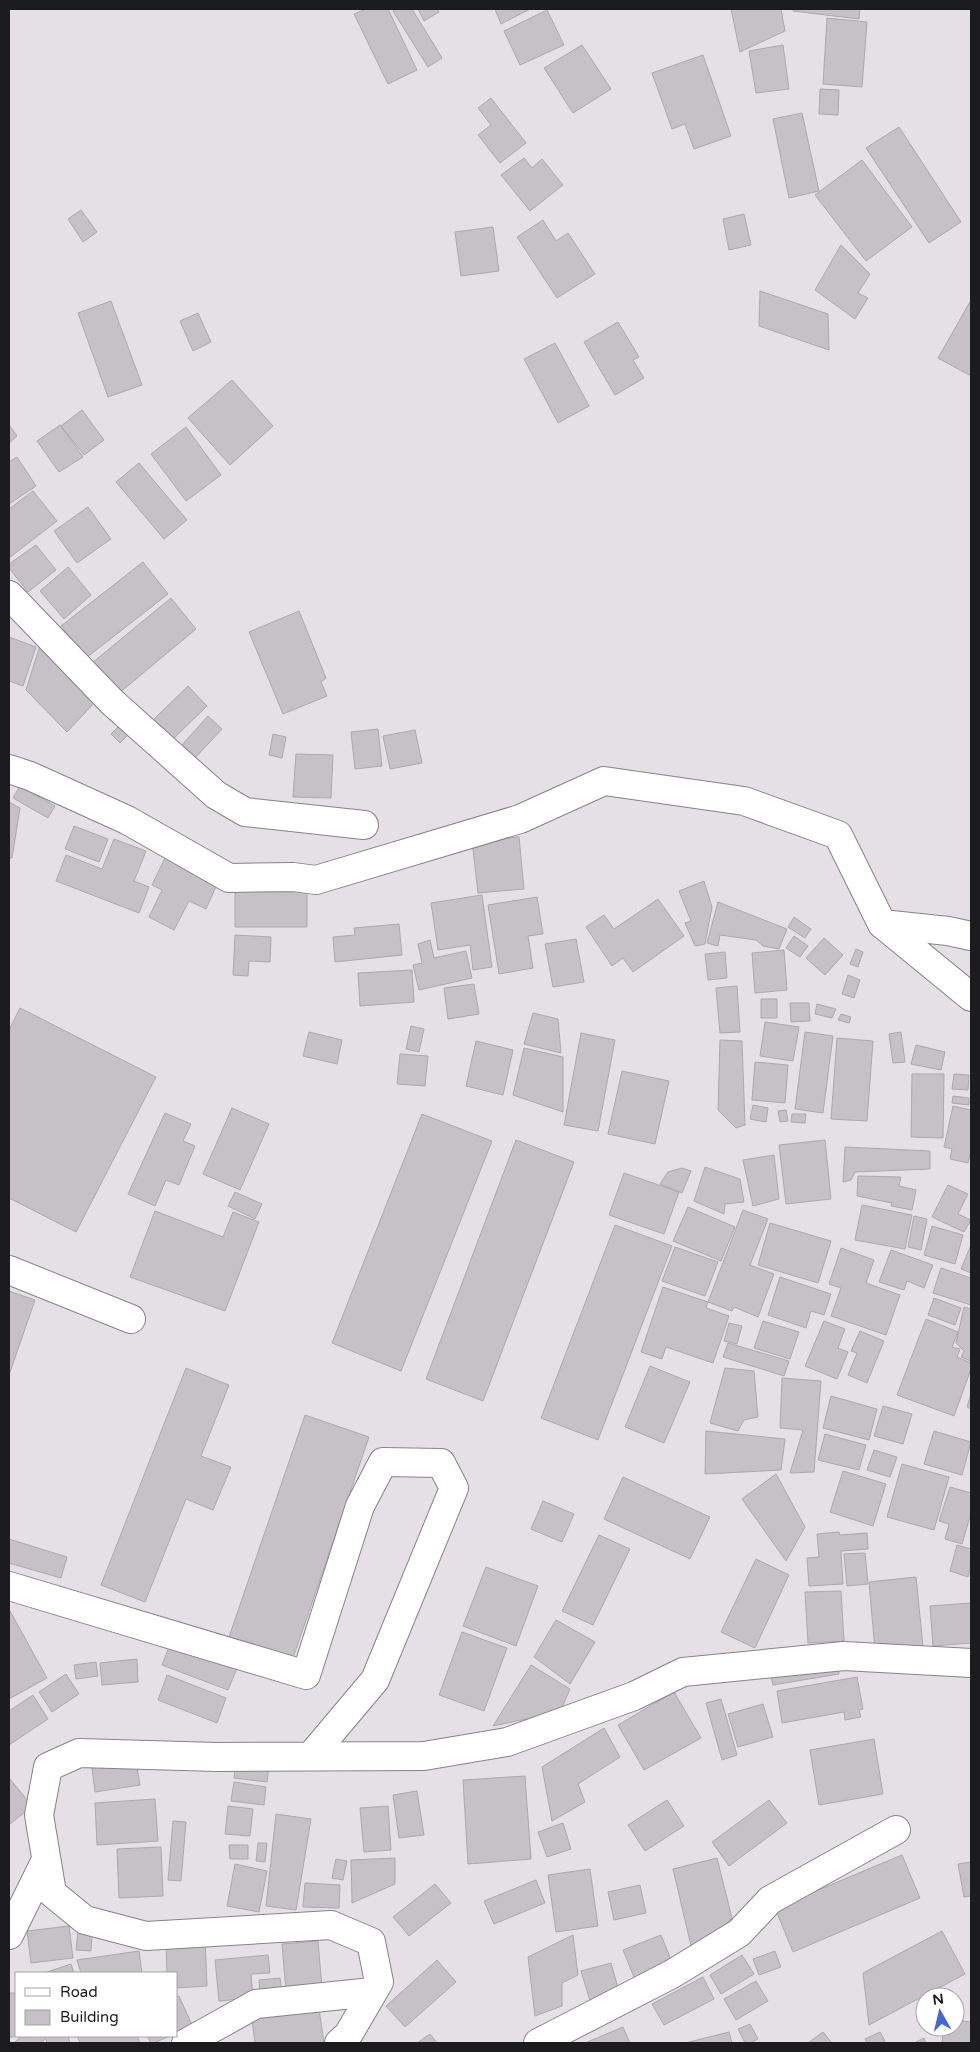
<svg xmlns="http://www.w3.org/2000/svg" width="980" height="2052" font-family="'Varela Round',sans-serif">
  <style>
    .building { fill: #c6c1c7; stroke: #aca8ad }
    .lines { fill: none; stroke-linecap: round; stroke-linejoin: round }
    .minor-casing { stroke: #878388; stroke-width: 30 }
    .minor { stroke: #fff; stroke-width: 28 }
  </style>
  <rect width="100%" height="100%" fill="#e4e0e5"/>
  <path class="building" d="M366,9H388L417,70L388,84L354,14Z
    M396,9H412L442,58L428,67L393,11Z
    M418,9H437L439,12L424,21Z
    M495,9H530L501,24Z
    M731,9H781L785,31L740,52Z
    M793,9H860L859,19L793,11Z
    M547,10L564,45L520,65L504,31Z
    M827,18L867,22L862,87L823,84Z
    M582,45L611,89L573,113L544,68Z
    M783,45L789,89L756,93L749,51Z
    M703,55L731,136L694,149L685,124L672,129L652,73Z
    M820,89L839,90L838,115L819,114Z
    M491,98L526,143L500,163L478,135L491,125L478,108Z
    M802,113L819,191L789,198L773,119Z
    M899,127L961,222L929,243L866,148Z
    M524,158L532,168L542,159L563,185L530,211L501,175Z
    M862,160L912,227L866,261L815,195Z
    M81,210L97,232L83,242L68,219Z
    M744,214L751,245L729,250L723,219Z
    M543,220L556,241L568,233L595,274L557,298L517,237Z
    M493,227L499,271L461,276L455,232Z
    M841,245L870,274L858,293L868,298L855,319L815,290Z
    M760,291L828,314L829,350L759,326Z
    M971,300V376L938,358Z
    M111,301L142,385L108,397L78,313Z
    M198,313L211,342L193,351L180,321Z
    M618,322L639,357L633,360L644,378L615,395L584,342Z
    M555,343L589,406L558,423L524,359Z
    M232,380L273,426L230,465L188,418Z
    M82,410L104,440L84,455L61,426Z
    M9,425L17,436L9,443Z
    M60,425L83,457L59,472L37,441Z
    M186,427L221,475L186,501L151,454Z
    M17,457L36,486L9,504V462Z
    M139,463L187,520L164,539L116,482Z
    M33,491L57,521L9,558V509Z
    M88,507L111,539L77,563L54,531Z
    M36,545L56,570L28,592L9,568V564Z
    M143,562L168,594L86,658L61,626Z
    M68,567L91,595L64,619L40,591Z
    M171,598L196,629L118,694L92,663Z
    M299,611L326,678L321,682L327,696L283,714L249,632Z
    M9,637L36,647L23,686L9,681Z
    M40,645L95,702L67,732L26,690Z
    M188,686L207,706L170,742L151,722Z
    M208,716L222,729L194,759L180,747Z
    M120,725L129,734L120,743L111,734Z
    M378,729L382,766L355,769L351,732Z
    M415,730L422,763L390,769L383,736Z
    M273,734L286,737L282,758L269,755Z
    M296,754L333,755L331,798L293,797Z
    M20,786L55,806L48,818L13,798Z
    M9,802L20,808L12,858H9Z
    M74,826L108,839L99,862L65,849Z
    M519,837L524,889L478,893L472,841Z
    M114,839L146,851L134,881L149,887L139,913L56,881L66,855L102,869Z
    M166,856L218,882L206,909L189,901L174,930L149,917L162,890L152,885Z
    M704,881L712,907L705,944L695,946L685,923L691,921L679,891Z
    M235,885H307V927H235Z
    M482,895L492,967L473,970L470,945L438,950L431,903Z
    M537,897L543,934L528,936L533,968L499,974L488,905Z
    M658,899L684,936L633,972L623,958L612,966L586,927L604,915L614,929Z
    M718,902L787,929L779,949L763,946L756,940L720,935L718,946L707,943Z
    M794,917L811,929L805,938L788,927Z
    M399,924L402,955L335,962L333,937L355,935L354,928Z
    M235,935L271,937L270,962L249,961L248,976L233,975Z
    M794,936L808,946L800,957L786,948Z
    M824,938L843,955L825,975L806,958Z
    M576,939L584,982L553,987L545,944Z
    M430,940L434,958L466,951L472,978L419,990L413,965L422,963L418,944Z
    M856,949L863,952L858,967L850,964Z
    M784,950L787,990L755,993L752,953Z
    M725,952L727,978L708,980L705,954Z
    M412,970L414,1002L360,1006L358,973Z
    M848,975L860,980L854,998L842,994Z
    M474,984L479,1014L448,1019L444,988Z
    M737,986L740,1032L720,1033L716,988Z
    M761,999H777V1018H761Z
    M790,1003H809L810,1021L791,1022Z
    M817,1004L836,1009L832,1018L815,1014Z
    M20,1008L156,1077L76,1232L9,1198V1030Z
    M533,1013L558,1019L561,1053L524,1044Z
    M841,1014L851,1017L849,1023L838,1020Z
    M765,1022L799,1027L793,1061L760,1056Z
    M411,1026L424,1029L419,1052L406,1049Z
    M309,1032L342,1040L337,1064L303,1056Z
    M805,1032L833,1036L823,1113L795,1109Z
    M901,1032L905,1062L893,1063L889,1034Z
    M581,1033L615,1040L598,1131L564,1125Z
    M837,1038L873,1041L867,1121L831,1119Z
    M720,1040L742,1041L745,1125L736,1128L718,1110Z
    M476,1041L513,1050L503,1095L466,1086Z
    M916,1045L945,1052L941,1070L911,1064Z
    M524,1048L563,1057V1112L513,1095Z
    M400,1054L428,1056L425,1086L397,1084Z
    M755,1062L788,1065L785,1103L752,1100Z
    M622,1071L669,1081L655,1144L608,1134Z
    M912,1074H944L943,1138L911,1137Z
    M954,1074L969,1075L968,1090L952,1089Z
    M953,1096L969,1098V1105L952,1103Z
    M753,1105L768,1108L766,1122L750,1119Z
    M953,1106L971,1110V1150L968,1163L950,1159L952,1149L944,1147Z
    M232,1108L269,1124L240,1190L203,1174Z
    M786,1110L788,1121L780,1122L778,1111Z
    M165,1113L191,1124L183,1141L195,1146L179,1185L166,1180L155,1206L128,1194Z
    M422,1114L492,1141L401,1371L332,1343Z
    M792,1114H806L805,1123L791,1122Z
    M516,1140L574,1162L483,1401L426,1379Z
    M825,1140L831,1199L786,1204L779,1145Z
    M845,1147L930,1151V1169L855,1172L851,1180L843,1182Z
    M774,1155L779,1199L753,1206L743,1160Z
    M705,1167L740,1179L744,1202L725,1204L724,1214L694,1201Z
    M682,1168L691,1171L682,1193L660,1184L668,1172Z
    M624,1173L679,1192L664,1234L609,1215Z
    M858,1176L901,1177L899,1186L916,1190L912,1210L891,1206L892,1203L857,1196Z
    M948,1185L968,1194L958,1214L971,1220L964,1232L932,1217Z
    M235,1192L262,1204L255,1219L228,1206Z
    M862,1205L912,1215L905,1249L855,1240Z
    M688,1207L735,1227L721,1261L673,1241Z
    M743,1210L768,1219L750,1265L774,1274L758,1317L734,1307L732,1311L708,1302Z
    M155,1211L223,1237L233,1212L259,1222L225,1311L130,1277Z
    M914,1216L927,1219L921,1250L908,1247Z
    M770,1223L831,1241L818,1283L758,1265Z
    M615,1225L672,1246L598,1440L541,1418Z
    M932,1226L963,1235L955,1264L924,1255Z
    M971,1245V1273L961,1269Z
    M675,1247L718,1262L705,1296L662,1281Z
    M841,1248L874,1260L866,1283L900,1295L886,1335L831,1316L841,1288L829,1284Z
    M891,1250L933,1265L924,1288L907,1281L904,1290L879,1282Z
    M941,1268L971,1278V1305L933,1293Z
    M780,1277L831,1294L824,1315L811,1311L806,1328L768,1315Z
    M663,1287L708,1302L706,1308L729,1316L713,1363L666,1347L662,1359L641,1352Z
    M9,1291L35,1300L9,1375Z
    M934,1298L961,1308L955,1325L928,1315Z
    M964,1307L971,1309V1361L961,1357L964,1351L956,1343Z
    M926,1319L958,1332L952,1347L960,1349L957,1357L971,1363V1369L954,1416L897,1395Z
    M763,1321L799,1332L790,1359L754,1348Z
    M824,1321L845,1329L838,1348L848,1352L837,1379L805,1366Z
    M729,1323L742,1326L737,1344L724,1341Z
    M860,1331L884,1341L867,1383L848,1375L857,1353L851,1351Z
    M728,1343L789,1361L784,1376L723,1357Z
    M650,1366L690,1382L664,1443L625,1427Z
    M186,1368L229,1385L201,1456L231,1467L213,1510L186,1499L145,1602L101,1585Z
    M725,1368L754,1371L758,1417L744,1420L738,1431L710,1423Z
    M782,1378L821,1381L814,1472L790,1473L803,1430L780,1428Z
    M971,1394V1409L967,1407Z
    M831,1396L877,1409L869,1440L823,1428Z
    M883,1406L912,1414L903,1444L874,1436Z
    M305,1415L369,1437L293,1658L229,1637Z
    M706,1431L785,1439L781,1470L705,1474Z
    M934,1431L971,1442L962,1475L924,1464Z
    M825,1434L866,1445L859,1470L818,1460Z
    M874,1450L897,1457L890,1477L867,1470Z
    M902,1464L949,1477L934,1530L887,1517Z
    M843,1471L886,1484L873,1526L830,1512Z
    M776,1474L805,1527L786,1561L742,1499Z
    M623,1477L710,1517L690,1559L604,1519Z
    M950,1487L971,1493V1513L962,1544L945,1539L949,1524L939,1521Z
    M543,1501L574,1514L562,1542L531,1529Z
    M839,1532L840,1535L867,1533L868,1549L841,1551L843,1584L809,1586L807,1558L819,1557L817,1534Z
    M599,1535L630,1549L593,1625L562,1611Z
    M9,1539L67,1557L61,1578L9,1563Z
    M957,1545L971,1549V1564L968,1577L950,1571Z
    M865,1553L868,1584L847,1586L844,1554Z
    M756,1559L789,1575L755,1648L721,1632Z
    M486,1567L538,1586L516,1646L463,1626Z
    M916,1577L923,1646L875,1651L869,1582Z
    M841,1591L844,1641L808,1643L805,1592Z
    M971,1603V1643L933,1646L930,1606Z
    M10,1611L47,1678L9,1699V1612Z
    M556,1620L595,1642L570,1684L534,1657Z
    M462,1632L507,1648L484,1711L439,1695Z
    M171,1642L237,1668L228,1690L162,1665Z
    M137,1659L138,1682L102,1685L100,1663Z
    M96,1662L98,1676L76,1679L74,1665Z
    M531,1665L570,1689L560,1712L493,1726Z
    M838,1666L839,1674L773,1685L771,1676Z
    M66,1674L79,1694L52,1712L39,1692Z
    M167,1675L226,1698L217,1723L158,1700Z
    M857,1677L863,1709L859,1710L861,1717L845,1720L844,1712L782,1723L777,1691Z
    M674,1692L701,1738L644,1770L618,1725Z
    M33,1695L48,1719L9,1745V1711Z
    M721,1699L737,1755L722,1760L706,1703Z
    M763,1704L773,1737L738,1747L728,1714Z
    M604,1728L620,1757L578,1784L585,1802L552,1821L542,1767Z
    M874,1739L883,1794L819,1805L810,1750Z
    M136,1761L140,1785L95,1792L92,1768Z
    M236,1762L269,1767L267,1782L234,1778Z
    M525,1776L531,1859L468,1864L463,1780Z
    M10,1779L32,1806L9,1825V1780Z
    M234,1782L266,1787L264,1805L231,1801Z
    M417,1791L424,1835L399,1838L393,1795Z
    M155,1799L158,1841L97,1845L95,1803Z
    M667,1800L684,1826L645,1851L628,1825Z
    M769,1800L787,1823L729,1866L712,1842Z
    M228,1806L253,1809L250,1836L225,1834Z
    M388,1806L391,1850L364,1852L360,1808Z
    M276,1814L311,1819L296,1910L266,1906Z
    M173,1821L186,1822L181,1881L168,1880Z
    M563,1823L571,1849L547,1857L538,1832Z
    M258,1843H267L265,1862L256,1861Z
    M229,1845H248V1859H230Z
    M161,1847L163,1896L119,1898L117,1849Z
    M902,1855L920,1898L793,1952L775,1908Z
    M395,1858V1884L352,1903L351,1860Z
    M717,1858L732,1918L713,1936L692,1950L673,1869Z
    M336,1859L347,1861L343,1880L332,1878Z
    M971,1862V1896L964,1897L958,1864Z
    M235,1864L267,1871L259,1912L227,1906Z
    M590,1869L598,1926L556,1932L548,1875Z
    M536,1880L545,1903L494,1924L484,1901Z
    M305,1883L340,1885L339,1908L303,1907Z
    M435,1884L451,1903L409,1936L393,1917Z
    M640,1885L646,1913L614,1920L608,1892Z
    M69,1926L73,1958L31,1963L27,1931Z
    M78,1931L92,1932L91,1951L76,1950Z
    M942,1931L965,1974L869,2025L863,1973Z
    M573,1935L578,1975L562,1983V2006L535,2016L528,1957Z
    M661,1935L674,1967L636,1982L623,1950Z
    M205,1939L207,1986L176,1988V1973H167L166,1942Z
    M318,1941L322,1988L286,1991L282,1944Z
    M139,1951L142,1973H81L77,1960Z
    M775,1951L781,1967L759,1975L753,1959Z
    M268,1955L270,1973L251,1974L253,1998L219,2001L215,1960Z
    M742,1955L754,1974L721,1994L710,1975Z
    M437,1960L456,1982L405,2027L386,2006Z
    M611,1963L620,1995L591,2004L581,1971Z
    M71,1964L74,1973H44Z
    M703,1977L714,1999L664,2025L652,2004Z
    M280,1978L282,1994L260,1996L259,1980Z
    M756,1981L768,2001L736,2020L724,1999Z
    M9,1993H16V2034L11,2038L9,2034Z
    M179,1996L192,2025L176,2033V1997Z
    M319,2009L324,2043H255L252,2019Z
    M955,2020L971,2022V2043H942L944,2027H955Z
    M750,2024L758,2039L750,2043H745L738,2029Z
    M623,2027L630,2043H585Z
    M729,2032L732,2043H685Z
    M823,2032L832,2043H808Z
    M880,2032L885,2041L881,2043H867L865,2039Z
    M430,2034L437,2043H417Z
    M22,2036H68L70,2043H47L46,2039L40,2043H16L15,2042Z
    M77,2036H137L140,2043H80Z
    M147,2036H170L154,2043H151Z
    M924,2038L926,2043H914Z"/>
  <g class="lines">
    <g class="minor-casing">
      <path id="minor" d="M9,595L112,702L216,795L245,812L364,825
        M9,769L30,776L127,820L229,878L293,877L316,880L520,819L604,781L744,801L838,835L882,924L948,931L971,936
        M882,924L971,997
        M9,1270L131,1319
        M9,1586L306,1675L360,1506L383,1462L441,1463L454,1488L375,1680L311,1756
        M9,1935L46,1860
        M186,2043L256,2004L372,1992
        M339,2043L348,2035L379,1982L371,1942L331,1925L146,1936L85,1920L52,1893L39,1815L48,1767L79,1753L217,1757L424,1756L507,1742L634,1696L683,1672L844,1656L971,1663
        M538,2043L672,1974L739,1933L770,1900L896,1830"/>
    </g>
    <use href="#minor" class="minor"/>
  </g>
  <rect width="980" height="2052" fill="none" stroke="#1c1b1d" stroke-width="20"/>
  <rect x="15" y="1972" width="162" height="65" fill="#ffffff" stroke="#a4a4a5"/>
  <rect x="25" y="1988" width="25" height="8" fill="#ffffff" stroke="#a4a4a5"/>
  <text x="60" y="1997" font-size="15" fill="#1c1b1d">Road</text>
  <rect x="25" y="2010" width="25" height="15" fill="#c6c1c7" stroke="#a4a4a5"/>
  <text x="60" y="2022" font-size="15" fill="#1c1b1d">Building</text>
  <g transform="translate(940 2012) rotate(352)"><circle r="24" fill="#ffffff" stroke="#a4a4a5"/>
  <path d="M0-4L9 19L0 12L-9 19Z" fill="#4566d9"/>
  <text y="-8" font-size="14" font-weight="bold" text-anchor="middle" fill="#1c1b1d">N</text>
  </g>
</svg>
